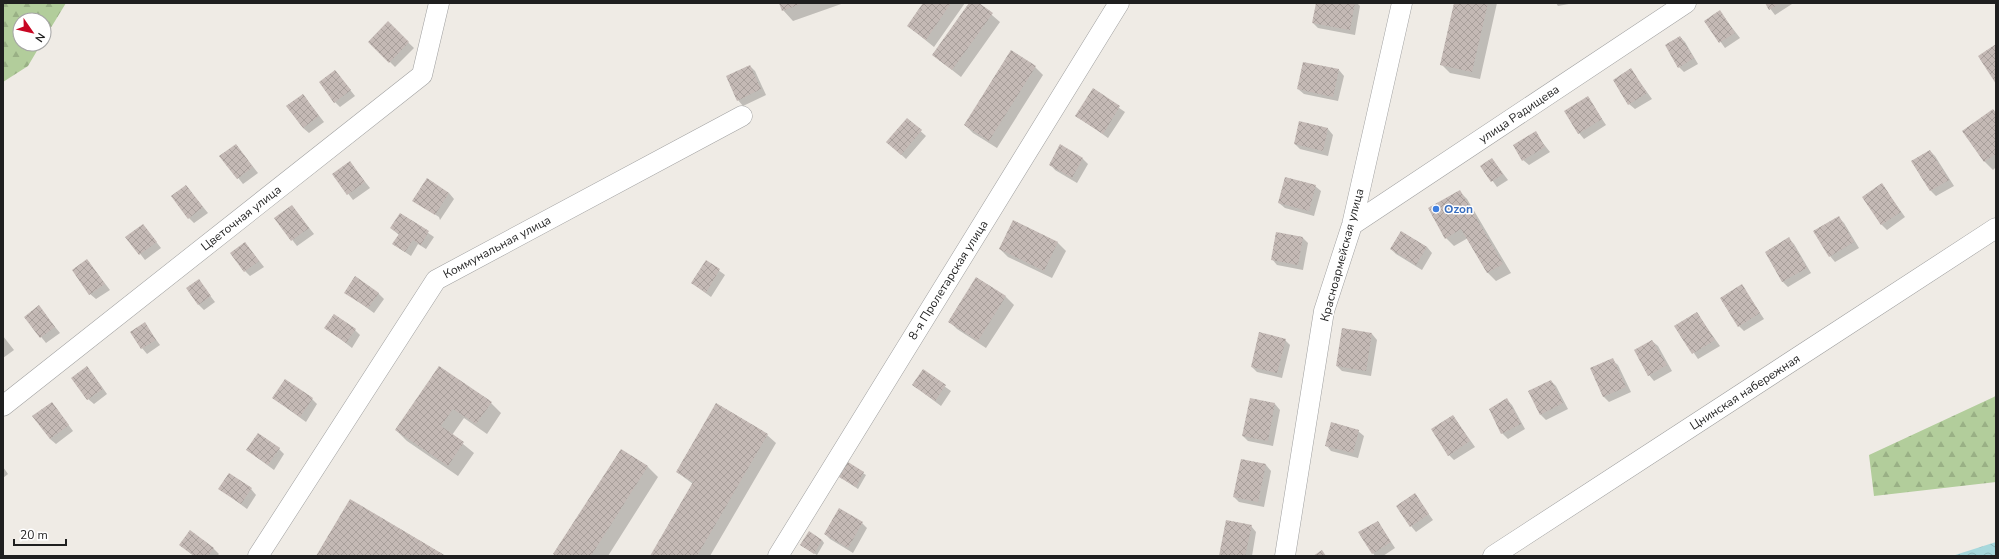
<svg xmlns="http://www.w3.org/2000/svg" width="1999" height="559" font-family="'Nunito Sans',sans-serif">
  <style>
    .forest { fill: url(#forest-firs) }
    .water { fill: url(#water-waves) }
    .shadow { fill: #0003 }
    .building { fill: url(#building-cross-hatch) }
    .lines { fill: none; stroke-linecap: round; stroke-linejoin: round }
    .minor-casing { stroke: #a0a0a0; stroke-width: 21 }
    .minor { stroke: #fff; stroke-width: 20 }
    .shop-dot { fill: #3f7fe0; stroke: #fff; stroke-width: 1.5 }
    .labels { text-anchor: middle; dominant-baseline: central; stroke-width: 3; stroke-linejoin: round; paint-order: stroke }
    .street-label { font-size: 12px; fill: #1f1f1f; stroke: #fff }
    .shop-label { font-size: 12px; font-weight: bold; fill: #366cbe; stroke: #fff; text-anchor: start }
  </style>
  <defs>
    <pattern id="forest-firs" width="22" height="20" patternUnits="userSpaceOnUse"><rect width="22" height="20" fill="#b2cd9b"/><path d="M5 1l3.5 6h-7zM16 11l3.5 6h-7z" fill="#99b085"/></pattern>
    <pattern id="water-waves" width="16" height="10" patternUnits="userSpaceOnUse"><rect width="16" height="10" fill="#a7d8dc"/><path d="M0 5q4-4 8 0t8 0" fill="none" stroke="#8fb9bc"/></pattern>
    <pattern id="building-cross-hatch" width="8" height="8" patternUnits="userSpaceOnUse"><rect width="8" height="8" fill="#c4b9b5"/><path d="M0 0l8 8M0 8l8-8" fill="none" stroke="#a89f9b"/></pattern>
  </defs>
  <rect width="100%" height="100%" fill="#efebe5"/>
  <path class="forest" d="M3,3H66L44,39V20H20V44H41L28,66L3,82Z
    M1996,396V482L1874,496L1869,455Z"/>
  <path class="water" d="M1996,542V556H1952Z"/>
  <path class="shadow" d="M780,3H844L793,21L783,10Z
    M924,3H965L934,47L908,26Z
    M970,3H978L1000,22L961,77L933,55Z
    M1317,3H1357L1360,6L1355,35L1318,28L1313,23Z
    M1455,3H1497L1480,79L1450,73L1442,65Z
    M1556,3H1574L1558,6Z
    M1766,3H1791L1792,4L1775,15Z
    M1720,12L1740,38L1725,48L1706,21Z
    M388,23L414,48L395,67L370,42Z
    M1680,37L1685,42L1698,64L1684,72L1679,67Z
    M750,66L755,71L766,95L743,106L738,100Z
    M1035,67L1043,75L997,148L973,133L965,125Z
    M1339,70L1344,76L1338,101L1304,94L1298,89Z
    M1631,70L1652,99L1635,109L1629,104Z
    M335,71L355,96L340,107L335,102Z
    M1093,90L1125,112L1108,138L1077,116Z
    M303,95L324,122L309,133L303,128Z
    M1588,98L1606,125L1584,139L1579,133Z
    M1996,113V167L1993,170L1985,162L1964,131Z
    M907,119L926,136L906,159L893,147Z
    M1328,129L1333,135L1328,156L1300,149L1295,144Z
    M1535,133L1550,152L1529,165L1523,160Z
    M236,145L258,173L243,184L221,156Z
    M1061,146L1083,159L1088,164L1077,183L1055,170L1050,164Z
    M1930,151L1935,156L1954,186L1936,196L1931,191L1913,162Z
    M1492,159L1508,180L1497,187L1482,166Z
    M350,163L370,188L353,200L334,175Z
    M1882,185L1905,217L1887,230L1881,224Z
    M186,186L208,213L194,223L189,218Z
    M1315,186L1321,191L1314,216L1285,208L1279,203Z
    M1459,191L1467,199L1511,273L1496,281L1488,273L1468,238L1454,246L1446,238Z
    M449,193L454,199L440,220L439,217L414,201Z
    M292,206L314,234L297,246L276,219Z
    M400,214L434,237L426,249L418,244L411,256L393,244L399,235L391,228Z
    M1838,217L1844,223L1859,248L1835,262L1830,256Z
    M1014,221L1058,243L1066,251L1052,278L1008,257L1000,249Z
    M143,225L161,248L145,260L127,237Z
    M1401,232L1427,247L1432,253L1422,270L1396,254L1391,249Z
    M1277,233L1303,238L1308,243L1303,270L1277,265L1272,259Z
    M1789,239L1794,244L1811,273L1788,287L1783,282L1766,252Z
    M245,243L264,267L250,276L245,271Z
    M87,260L110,290L96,299L90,294Z
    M706,261L725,275L711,297L692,283Z
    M976,278L1006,297L1014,305L986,348L957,329L949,321Z
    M198,280L215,302L204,310L198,304Z
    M1742,286L1764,319L1744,331L1739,326Z
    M345,292L378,293L384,299L374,313Z
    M39,307L60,333L46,343L25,317Z
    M1697,314L1720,346L1698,359L1676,327Z
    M144,323L160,345L147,354L142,348Z
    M326,328L355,330L360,335L352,348Z
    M1343,329L1372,334L1377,340L1371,376L1342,371L1337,366Z
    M3,336L14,350L3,358Z
    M1285,340L1290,345L1282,378L1257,372L1252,367Z
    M1652,341L1658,346L1672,371L1654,381L1649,375Z
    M1612,360L1618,365L1631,392L1609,402L1604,397L1591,368Z
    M439,367L491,403L501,413L487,434L464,418L452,435L474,453L458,476L407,441L396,430Z
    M923,371L951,391L941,406L913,385Z
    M92,373L107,394L94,404L88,399Z
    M1551,381L1556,386L1568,409L1546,420L1541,415L1530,392Z
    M273,398L312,399L317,404L306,422Z
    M1251,399L1275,404L1280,410L1273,446L1248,441L1243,436Z
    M1507,400L1512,405L1525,429L1508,439L1502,433Z
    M52,403L73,431L56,444L50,439Z
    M1453,416L1475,447L1454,460L1449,455Z
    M1358,431L1364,436L1358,458L1331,451L1326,445Z
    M767,435L776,443L710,556H652L693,484L677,472Z
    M279,449L284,454L274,470L247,450Z
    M621,450L648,467L658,477L608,556H556Z
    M848,464L866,475L858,489L840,477Z
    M1266,465L1271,471L1264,507L1239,502L1234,497Z
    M3,467L8,474L3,478Z
    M220,489H251L256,495L247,509Z
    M1415,495L1433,520L1416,532L1411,526Z
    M1378,522L1395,548L1383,556H1375L1373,553Z
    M862,523L867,528L853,553L830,539L825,534Z
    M1251,526L1256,532L1252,556H1220Z
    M822,540L824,543L817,555L801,545Z
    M180,545L213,548L219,554L217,556H194Z"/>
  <path class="building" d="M779,3H803L782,11Z
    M923,3H951L926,40L907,26Z
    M969,3H979L993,13L952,70L932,55Z
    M1316,3H1355L1350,30L1312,23Z
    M1454,3H1488L1472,72L1440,65Z
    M1765,3H1780L1769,10Z
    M1720,10L1735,33L1719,43L1704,21Z
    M388,21L409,42L389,63L368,42Z
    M1680,36L1694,58L1678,68L1665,45Z
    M1996,44V84L1978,56Z
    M1011,50L1036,66L989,141L964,125Z
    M1303,62L1339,69L1333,97L1297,89Z
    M750,65L761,89L737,101L726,76Z
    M1631,68L1647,93L1628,105L1613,80Z
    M335,70L351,90L334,103L319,82Z
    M1093,88L1120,106L1103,134L1075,116Z
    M303,94L319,116L303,128L286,106Z
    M1588,96L1602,119L1578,134L1564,111Z
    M1993,109L1996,113V154L1984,162L1962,131Z
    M907,118L922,130L901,155L886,142Z
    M1299,121L1328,128L1323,151L1294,144Z
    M1536,131L1545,147L1522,161L1513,145Z
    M236,144L253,167L237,179L219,156Z
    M1060,144L1083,158L1072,178L1049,165Z
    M1930,150L1949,180L1930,191L1911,161Z
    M1492,158L1503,174L1491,182L1480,166Z
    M350,161L365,182L347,195L332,174Z
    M1285,177L1316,185L1309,211L1278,203Z
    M427,178L449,193L435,215L412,201Z
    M1882,183L1901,212L1881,225L1862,197Z
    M186,185L203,207L188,219L171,196Z
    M1460,190L1503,264L1487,273L1461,229L1445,239L1428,208Z
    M292,205L309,228L291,241L274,218Z
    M400,213L429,231L421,245L413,240L405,252L392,244L399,234L390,228Z
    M1839,216L1854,242L1829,257L1813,231Z
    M1013,220L1058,242L1044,271L999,249Z
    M143,224L157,242L139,255L125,237Z
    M1401,231L1427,247L1416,265L1390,249Z
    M1276,232L1303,237L1298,265L1271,260Z
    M1789,237L1807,268L1782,282L1765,252Z
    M245,242L259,261L244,272L230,253Z
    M87,259L105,284L89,295L72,270Z
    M706,260L720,269L706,293L691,283Z
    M355,276L379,293L368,308L344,293Z
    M976,277L1006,296L978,341L948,322Z
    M199,279L211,296L198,305L186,288Z
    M1742,284L1760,313L1738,327L1720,298Z
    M39,305L55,327L40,338L24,317Z
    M1697,312L1715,340L1692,354L1674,326Z
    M334,314L356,329L346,343L324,328Z
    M145,322L156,340L141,349L130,332Z
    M1342,328L1372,333L1366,371L1336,366Z
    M1259,332L1286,339L1277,373L1251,367Z
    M1652,340L1667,365L1648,376L1634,350Z
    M1613,358L1626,387L1603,397L1590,368Z
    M87,366L103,389L87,400L71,378Z
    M439,366L492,402L476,424L453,409L441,426L464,442L448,466L395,430Z
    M923,369L946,385L935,401L912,385Z
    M285,379L313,398L300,417L272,398Z
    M1551,380L1563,403L1540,415L1528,391Z
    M1250,398L1275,403L1268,441L1242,436Z
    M1507,398L1521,424L1501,434L1489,409Z
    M52,402L69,425L50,439L32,416Z
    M716,403L768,434L697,556H650L693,482L676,472Z
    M1453,415L1470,441L1448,456L1431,429Z
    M1331,422L1359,430L1353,453L1325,446Z
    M258,433L280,448L268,465L246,450Z
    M621,449L648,466L591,556H556L553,554Z
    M1241,459L1266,464L1258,502L1233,497Z
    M848,462L864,472L856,487L839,477Z
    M229,473L252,488L241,504L218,489Z
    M1415,493L1429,514L1410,527L1396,506Z
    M350,499L446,556H316Z
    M839,508L863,522L848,548L824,534Z
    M1226,520L1252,525L1245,556H1219Z
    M1378,521L1391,542L1372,554L1358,532Z
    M190,530L214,548L208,556H194L179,545Z
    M809,531L822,540L814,554L800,545Z
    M1322,550L1326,556H1313Z"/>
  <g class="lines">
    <g class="minor-casing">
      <path id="minor" d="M1352,225L1686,3
        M3,406L422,75L439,3
        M258,556L436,280L742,116
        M778,556L1119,3
        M1285,556L1324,311L1352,225L1402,3
        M1493,556L1996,228"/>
    </g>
    <use href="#minor" class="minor"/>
  </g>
  <circle class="shop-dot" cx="1436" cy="209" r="4"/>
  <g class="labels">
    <g class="street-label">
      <text transform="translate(1519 114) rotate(-34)">улица Радищева</text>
      <text transform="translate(241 218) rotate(-38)">Цветочная улица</text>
      <text transform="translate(497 247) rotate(-28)">Коммунальная улица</text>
      <text transform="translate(1342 255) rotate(-75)">Красноармейская улица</text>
      <text transform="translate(948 280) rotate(-58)">8-я Пролетарская улица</text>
      <text transform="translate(1745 392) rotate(-33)">Цнинская набережная</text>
    </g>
    <g class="shop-label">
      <text x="1444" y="209">Ozon</text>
    </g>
  </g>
  <rect width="1999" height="559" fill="none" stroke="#1f1f1f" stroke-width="8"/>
  <g transform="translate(32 32) rotate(124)"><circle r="19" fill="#ffffff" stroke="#a5a5a5"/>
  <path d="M0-3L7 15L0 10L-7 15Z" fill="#c80623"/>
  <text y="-6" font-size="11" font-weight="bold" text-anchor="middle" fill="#1f1f1f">N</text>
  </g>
  <path d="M14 539v6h52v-6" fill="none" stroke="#1f1f1f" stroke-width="2"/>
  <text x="20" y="539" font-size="12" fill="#1f1f1f" stroke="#ffffff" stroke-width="3" paint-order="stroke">20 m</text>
</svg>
